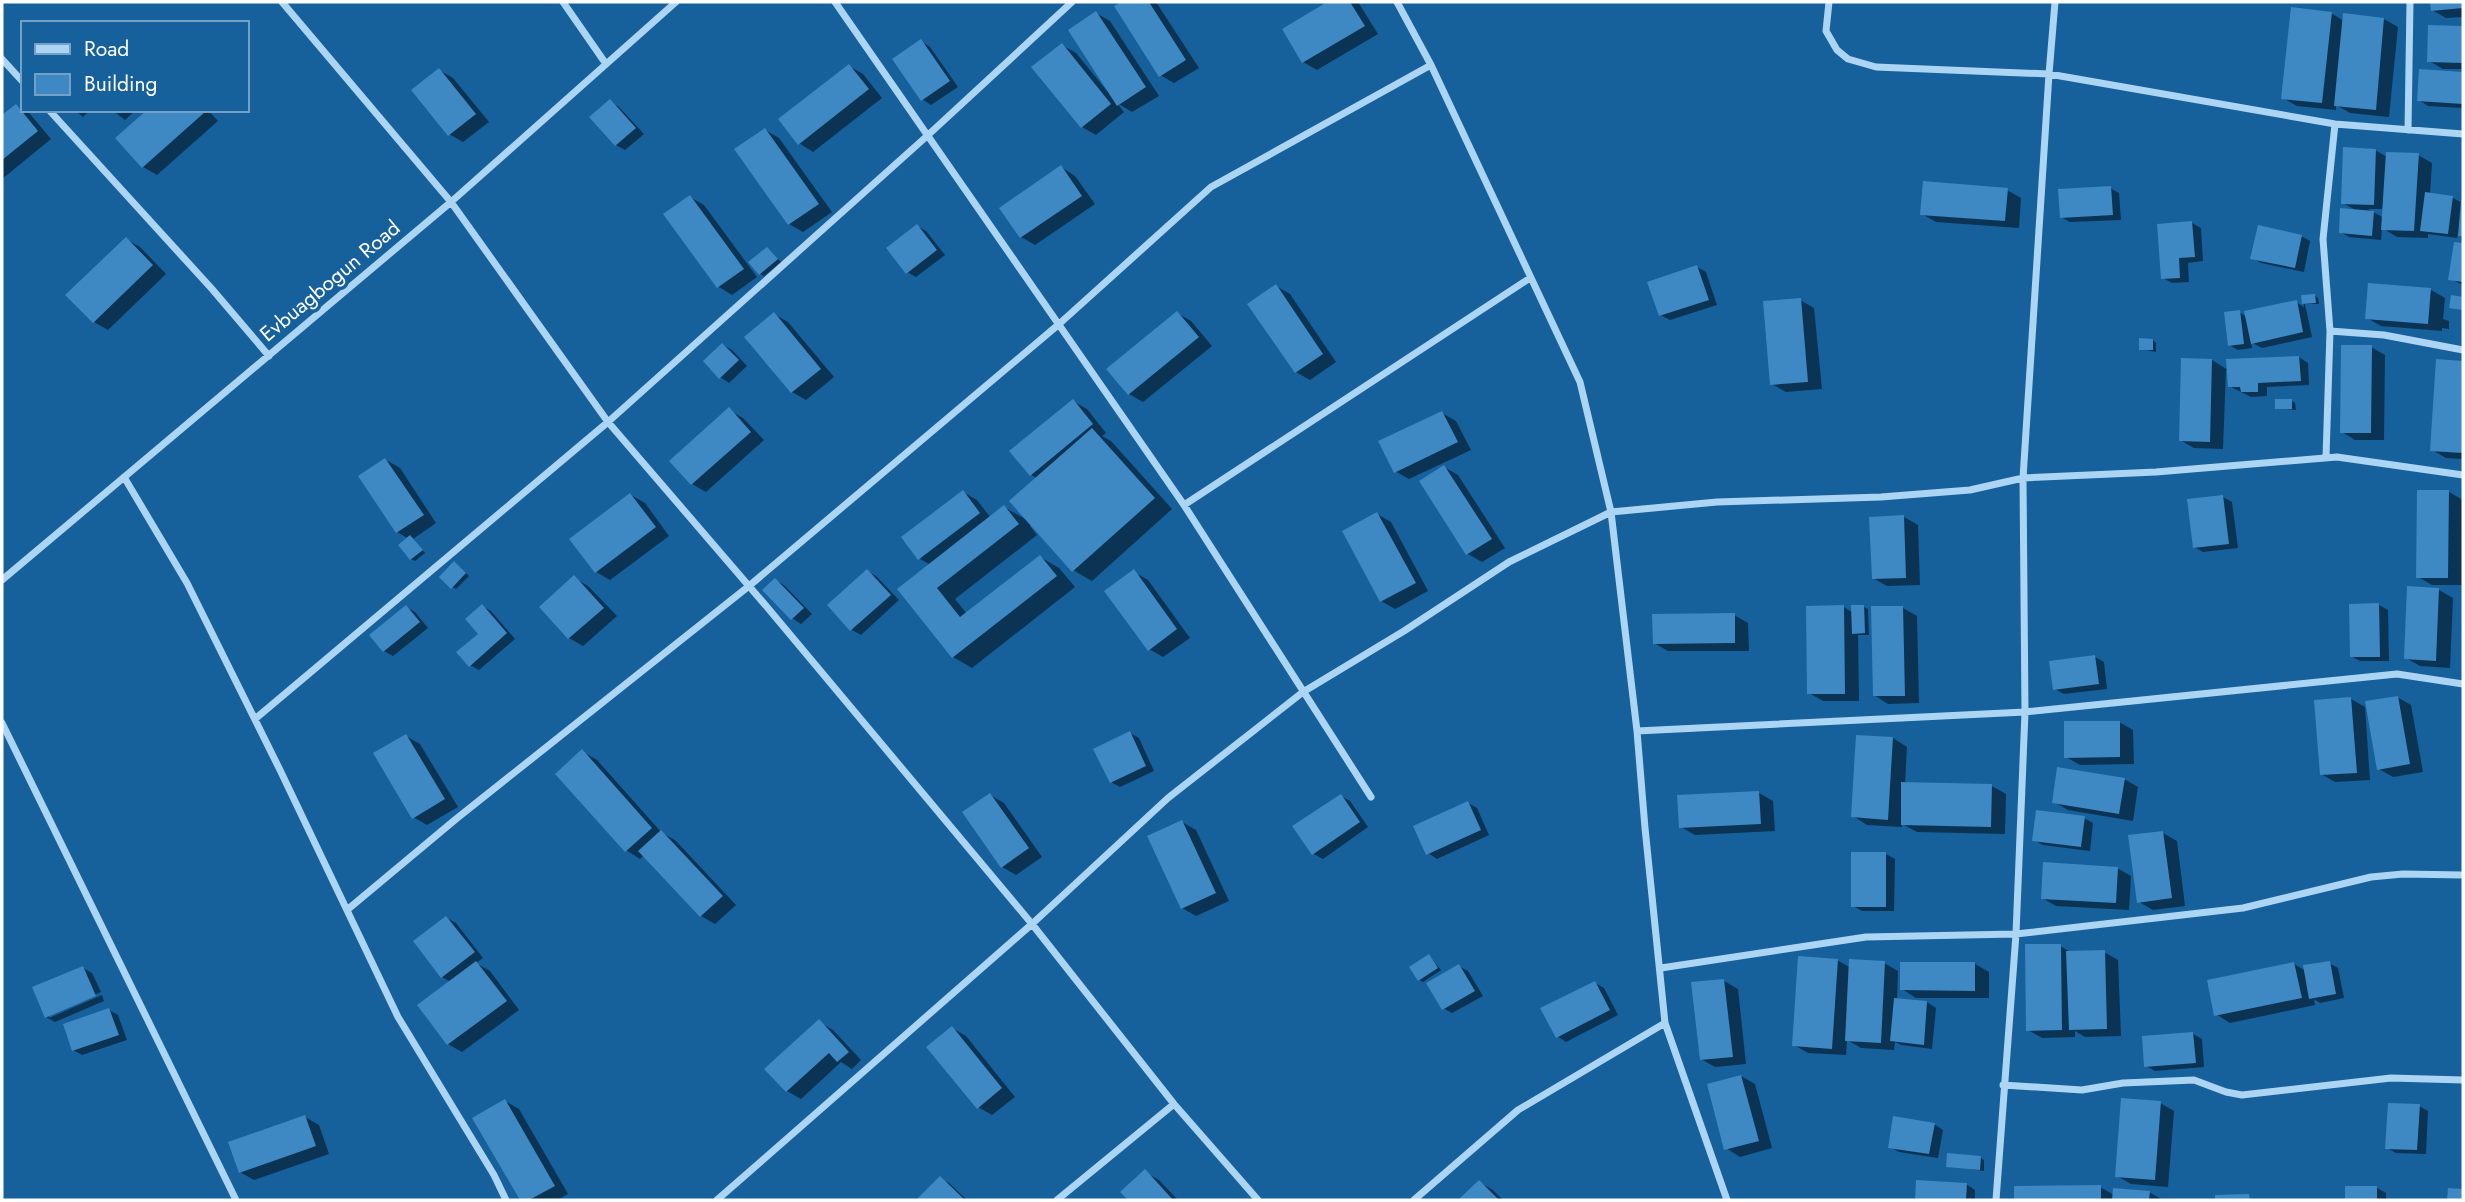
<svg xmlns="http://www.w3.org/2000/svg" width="2465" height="1202" font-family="Jost,sans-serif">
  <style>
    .shadow { fill: #0007; fill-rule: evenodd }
    .building { fill: #3e89c3 }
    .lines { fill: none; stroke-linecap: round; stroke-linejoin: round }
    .street { stroke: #acd4f3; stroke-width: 7 }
    .labels { text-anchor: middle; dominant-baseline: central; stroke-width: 7; stroke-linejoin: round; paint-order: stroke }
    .street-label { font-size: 21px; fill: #fff; stroke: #16609c }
  </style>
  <rect width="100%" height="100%" fill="#16609c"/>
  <path class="shadow" d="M1125,2H1156L1199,68L1174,83L1160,75L1117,7Z
    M1331,2H1358L1378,34L1317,70L1303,62L1284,29Z
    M2432,2H2463V17L2446,18L2432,10Z
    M1096,13L1110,21L1159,96L1132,112L1117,103L1124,112L1096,135L1082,127L1062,45L1076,53L1107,91L1109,89Z
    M2331,13L2344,21L2384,19L2398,27L2389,117L2350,113L2336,105V110L2297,106L2283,98Z
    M2430,27L2463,28V69H2443L2429,61Z
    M921,41L930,47L958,87L931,105L922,99Z
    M849,66L863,74L882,98L813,152L799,143Z
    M439,70L453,78L489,122L463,142L449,134Z
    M2421,71L2463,74V108L2428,106L2419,100Z
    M610,102L619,107L644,134L625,150L616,145Z
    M16,106L30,114L51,139L2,179V118Z
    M75,110H90L83,117Z
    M112,110H136L125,120Z
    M149,110H208L218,121L157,175L143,167L118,138Z
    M765,130L779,138L832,212L803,232L789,224L736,150Z
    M2375,150L2387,157L2418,155L2432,163L2430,194L2453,198L2463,203V199V237L2458,233L2457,238L2428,234V238L2397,237L2382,228L2381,240L2349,237L2340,232L2357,211L2343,203ZM2368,209H2384V218Z
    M1061,167L1075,176L1095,204L1035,245L1021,237Z
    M2110,188L2119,193L2121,220L2070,222L2061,217Z
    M2007,190L2021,198L2019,228L1936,222L1922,214Z
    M690,197L704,205L757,277L732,295L719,287Z
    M2192,223L2201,228L2203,261L2188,263L2189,282L2172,283L2163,278Z
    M917,226L926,231L945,255L916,277L907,272Z
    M2301,236L2310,241L2304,272L2261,263L2252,258Z
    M126,239L140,247L166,274L108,330L94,322Z
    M2455,244L2463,245V285L2450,279Z
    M768,249L781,262L764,276L760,274Z
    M1697,267L1706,272L1717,305L1670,320L1660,315Z
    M1276,286L1290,294L1336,362L1310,380L1296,372Z
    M2431,290L2445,298L2443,319L2449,321V329L2442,328V331L2381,326L2367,318Z
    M2314,295L2318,298L2319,304H2305L2312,337L2262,348L2251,342L2252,348L2238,350L2229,345L2239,312L2247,317L2296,302L2304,307L2303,296Z
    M1800,300L1814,308L1822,389L1786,392L1772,384Z
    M1177,313L1191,321L1212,346L1143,402L1129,394Z
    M774,314L788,322L834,377L806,400L792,392Z
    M2153,340L2156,343V352L2141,349Z
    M723,345L732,350L747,366L729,383L720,377Z
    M2371,347L2385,355L2384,440H2355L2342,432Z
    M2299,357L2308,363L2309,385L2267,387V396L2251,397L2229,386Z
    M2212,360L2228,370H2226L2223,449L2194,448L2180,440Z
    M2437,361L2463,363V459L2446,458L2432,450Z
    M1073,401L1087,409L1106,433L1102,436L1111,441L1172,509L1092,581L1073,570L1032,524L1030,526L1037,535L955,599L967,614L1040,557L1059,568L1075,587L972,668L953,657L931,565L920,559L963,492L977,500L991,518L1004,507L1027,520L1037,478L1031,475Z
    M2292,401L2295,403L2296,410L2277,408Z
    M729,410L743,418L764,440L706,492L692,484Z
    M1442,413L1456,421L1471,450L1409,479L1395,471Z
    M386,460L400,468L436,523L413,539L425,553L415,561L411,559L409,539L397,532Z
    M1444,467L1458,475L1505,548L1482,562L1468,554L1421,481Z
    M2449,492L2463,500L2462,585H2432L2418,577Z
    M631,495L645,503L669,536L610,580L596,572Z
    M2223,497L2232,502L2238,548L2203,552L2194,547Z
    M1377,514L1391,522L1428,591L1395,609L1381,601Z
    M1904,517L1918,525L1920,585L1887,586L1873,578Z
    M458,566L469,576L456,589L452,587Z
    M867,571L876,576L899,600L861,635L852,630Z
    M1134,572L1148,580L1190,638L1163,657L1149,649Z
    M574,578L588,586L617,616L583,646L569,638L541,607Z
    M775,580L784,585L812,614L801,624L792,618Z
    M2439,590L2453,598L2450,668L2420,666L2406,658Z
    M2351,605H2379L2388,610L2389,661H2360L2351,656Z
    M482,606L491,611L515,639L479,670L470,665L480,634Z
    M406,607L415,612L428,628L393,656L384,651L371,635Z
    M1844,607L1853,613L1864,607L1868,609L1869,635H1858L1859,701H1823L1809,693Z
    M1903,608L1917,616L1919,703L1888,704L1874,695Z
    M1734,615L1748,623L1749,651H1668L1654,643Z
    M2095,657L2104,662L2107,689L2064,694L2055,689Z
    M2397,697L2411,705L2423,772L2393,777L2379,769Z
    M2351,699L2365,707L2370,780L2335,782L2321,774Z
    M2119,722L2133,730L2134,764L2080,765L2066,757Z
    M1130,733L1139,738L1154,771L1120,787L1111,782Z
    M406,736L420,744L458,807L427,825L413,817Z
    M1893,738L1907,747L1905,784L1992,786L2006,794L2005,834L1917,832L1902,824V827L1867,825L1853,816Z
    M583,752L597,760L662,833L675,840L736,905L715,924L701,916L644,855L640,859L626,850Z
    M2124,779L2138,787L2133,821L2068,810L2054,802Z
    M1759,793L1773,801L1775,831L1695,835L1681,827Z
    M990,795L1004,803L1042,857L1016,875L1002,867Z
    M1341,796L1350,801L1368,827L1323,859L1314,854Z
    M1468,803L1477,808L1489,835L1437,859L1428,853Z
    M2084,818L2093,823L2090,851L2043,845L2034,840Z
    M1182,822L1196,830L1229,901L1196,916L1182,908Z
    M2163,833L2177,841L2185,906L2153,910L2139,902Z
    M1886,854L1895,859L1894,911H1862L1853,906Z
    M2117,868L2131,876L2129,910L2056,906L2042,898Z
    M447,918L456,923L483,958L476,963L490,971L519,1010L462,1052L448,1044L451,982L442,977Z
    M2060,946L2072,953L2104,952L2118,960L2121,1036L2085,1037L2075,1031V1037L2042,1038L2028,1030Z
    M1429,956L1441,970L1423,982L1419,980Z
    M1837,960L1851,968L1884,963L1898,971L1897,1000L1927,1002L1936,1008L1932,1049L1901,1045L1895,1042L1894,1050L1861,1048L1847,1040L1846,1055L1808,1053L1794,1045Z
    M2329,963L2338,968L2344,998L2320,1003L2314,999L2315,1005L2230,1023L2216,1014L2294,964L2306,971Z
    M1975,964L1989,972V998H1916L1902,989Z
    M1459,966L1468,971L1483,996L1452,1013L1443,1008Z
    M83,968L92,973L101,992L49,1014V1018L102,995L104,1001L55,1022L46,1017Z
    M1724,981L1738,989L1746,1064L1715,1067L1701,1059Z
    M1595,983L1604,988L1618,1015L1566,1042L1557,1036Z
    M109,1010L118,1015L127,1040L82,1055L73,1050Z
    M819,1022L833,1030L861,1060L852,1069L841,1062L801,1099L787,1091L767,1069Z
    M952,1028L966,1036L1015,1097L992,1115L978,1107Z
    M2193,1034L2202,1039L2204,1067L2155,1071L2146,1066Z
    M1741,1076L1755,1084L1772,1148L1740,1157L1726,1148Z
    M505,1101L519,1109L568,1194L557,1200H522L474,1118Z
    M2160,1103L2174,1111L2168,1187L2131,1184L2117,1176Z
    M2419,1106L2428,1111L2426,1154L2396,1153L2387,1148Z
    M305,1117L319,1125L329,1154L254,1180L240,1172Z
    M1934,1124L1943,1130L1938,1158L1899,1152L1890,1147Z
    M1980,1157L1984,1160V1171L1948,1166Z
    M1145,1172L1159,1180L1178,1200H1130L1123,1192Z
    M940,1178L949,1183L967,1200H919Z
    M1479,1182L1493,1190L1503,1200H1461Z
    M1918,1182L1966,1184L1975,1190V1200H1917Z
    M2100,1187L2114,1195L2149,1192L2163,1200H2016V1188Z
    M2347,1188H2377L2386,1193V1200H2347Z"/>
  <path class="building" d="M1122,2H1149L1186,60L1159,77L1114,6Z
    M1327,2H1350L1365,26L1302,63L1282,29Z
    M2430,2H2463V8L2431,11Z
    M2291,7L2332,12L2322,103L2281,99Z
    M1096,11L1146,87L1117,106L1068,30Z
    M2343,13L2384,18L2376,110L2334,106Z
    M2428,25L2463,26V63L2427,62Z
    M921,39L950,81L921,101L892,59Z
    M1062,43L1111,104L1081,128L1031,67Z
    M849,64L869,89L798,145L778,119Z
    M439,68L476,114L448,136L411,90Z
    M2419,69L2463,72V104L2417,101Z
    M610,99L636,128L615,146L589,117Z
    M16,104L38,131L2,160V115Z
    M147,110H204L205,112L142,168L115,138Z
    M765,128L819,204L788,225L734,149Z
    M2343,147L2376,149L2374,205L2341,204Z
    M2386,152L2419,153L2414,231L2381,230Z
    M1061,165L1082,196L1020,238L999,208Z
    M1923,181L2008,188L2005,221L1920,215Z
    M2111,186L2113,215L2060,218L2058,189Z
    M2425,192L2453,196L2448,234L2420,231Z
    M690,195L744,269L717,288L663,214Z
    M2461,200H2463V236H2458Z
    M2340,208L2374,211L2372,236L2339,233Z
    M2192,221L2195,257L2179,258L2180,278L2161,279L2157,224Z
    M917,224L937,250L906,274L886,248Z
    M2258,225L2302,235L2295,268L2250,259Z
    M126,237L153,265L93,323L65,295Z
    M2454,242L2463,243V282L2448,280Z
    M767,247L778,259L759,275L748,262Z
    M1697,265L1709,300L1659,316L1647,282Z
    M2368,283L2431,288L2428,324L2365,319Z
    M1276,284L1323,354L1295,373L1247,304Z
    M2315,294L2316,303L2302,304L2301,295Z
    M2451,295L2463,297L2462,310L2449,308Z
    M1801,298L1808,382L1770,385L1763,301Z
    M2297,300L2303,332L2251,344L2244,311Z
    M2240,310L2244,344L2228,346L2224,312Z
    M1177,311L1199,337L1128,395L1106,369Z
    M774,312L821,369L791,393L744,337Z
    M2139,338L2153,339V350H2139Z
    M722,343L739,360L719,379L703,361Z
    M2341,345H2372L2371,433H2340Z
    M2299,356L2301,381L2258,383V392H2241L2240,387H2228L2226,359Z
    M2181,358L2212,359L2210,442L2179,441Z
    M2436,359L2463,361V453L2430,451Z
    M1073,399L1093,424L1030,476L1009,451Z
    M2275,399H2292V409H2275Z
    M729,407L751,432L691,485L669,461Z
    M1442,411L1458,442L1394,473L1378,441Z
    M1092,428L1155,498L1072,572L1009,501Z
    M385,458L424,515L396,533L358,476Z
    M1444,465L1492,539L1466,555L1419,481Z
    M963,490L980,513L918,560L901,537Z
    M2417,490H2449L2448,578H2416Z
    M630,493L656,527L595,573L569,539Z
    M2223,495L2229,544L2193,548L2187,499Z
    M1004,505L1019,524L937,588L960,617L1040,555L1057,576L952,658L897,589Z
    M1377,512L1416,583L1380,602L1342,531Z
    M1904,515L1906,578L1872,579L1869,517Z
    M410,535L423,550L410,560L398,545Z
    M454,561L466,573L451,589L439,577Z
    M867,569L891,595L850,631L827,605Z
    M1134,569L1177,629L1148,651L1104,591Z
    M574,575L604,608L568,639L539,607Z
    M775,578L804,608L791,620L762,590Z
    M2407,586L2439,588L2436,661L2404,659Z
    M2379,603L2380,657H2350L2349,604Z
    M482,604L507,633L469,667L456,652L478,634L465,619Z
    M406,605L420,622L383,652L369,635Z
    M1844,605L1845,694H1807L1806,606Z
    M1851,605H1864L1865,633L1852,634Z
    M1871,606H1903L1905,696H1873Z
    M1735,613V643L1653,644L1652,614Z
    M2095,655L2099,684L2053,690L2049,661Z
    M2398,696L2410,764L2377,770L2365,701Z
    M2351,697L2357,773L2320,775L2314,700Z
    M2064,721H2120V757L2064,758Z
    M1130,731L1146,766L1110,783L1093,749Z
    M406,734L445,799L412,819L373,753Z
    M1856,735L1893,737L1888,820L1851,817Z
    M582,749L652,828L625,852L555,774Z
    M2057,767L2125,778L2119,814L2052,803Z
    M1901,782L1992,784L1991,827L1901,825Z
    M1759,791L1761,824L1679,828L1677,795Z
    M990,793L1029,848L1001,868L962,812Z
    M1341,794L1360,822L1312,855L1292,826Z
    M1468,801L1481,830L1426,855L1413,826Z
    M2036,810L2085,816L2081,847L2032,841Z
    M1182,820L1216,893L1181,909L1147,836Z
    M661,830L723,896L700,917L638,851Z
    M2163,831L2172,898L2137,903L2128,835Z
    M1851,852H1886V907H1851Z
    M2043,862L2118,867L2116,903L2041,899Z
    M446,916L475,952L441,978L413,941Z
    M2025,944H2061L2062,1030L2026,1031Z
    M2105,950L2107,1029L2069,1030L2066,951Z
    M1429,954L1438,968L1418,981L1409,967Z
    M1798,956L1838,959L1832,1049L1792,1046Z
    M1849,959L1885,961L1881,1043L1845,1041Z
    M476,961L507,1001L447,1045L417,1005Z
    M2330,961L2336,994L2309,999L2303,965Z
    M1900,962H1975V991L1900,990Z
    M2294,962L2302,998L2214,1016L2207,980Z
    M1459,964L1475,991L1442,1010L1426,983Z
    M83,966L96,996L45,1018L32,987Z
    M1724,979L1733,1057L1700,1060L1691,982Z
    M1595,981L1610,1010L1556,1038L1540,1008Z
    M1894,998L1927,1001L1924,1045L1890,1041Z
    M109,1008L119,1035L72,1051L63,1024Z
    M819,1019L849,1052L837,1062L829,1053L786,1092L764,1069Z
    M952,1026L1002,1088L977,1109L926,1047Z
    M2193,1032L2196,1063L2144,1067L2142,1036Z
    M1741,1075L1759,1141L1724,1150L1707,1084Z
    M2121,1098L2161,1101L2155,1180L2115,1177Z
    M505,1099L555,1186L529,1200H520L472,1118Z
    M2388,1103L2420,1104L2417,1150L2385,1149Z
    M305,1115L316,1146L239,1173L228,1142Z
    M1893,1116L1935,1123L1929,1154L1888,1148Z
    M1947,1153L1981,1156L1980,1170L1946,1167Z
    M1145,1169L1173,1200H1128L1120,1192Z
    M940,1176L965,1200H916Z
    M1479,1180L1499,1200H1458Z
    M1916,1180L1967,1183L1966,1200H1915Z
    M2101,1185V1200H2014V1186Z
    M2345,1186H2377V1200H2345Z
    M2113,1188L2150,1191L2149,1200H2112Z
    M2448,1188L2463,1189V1200H2447Z
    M2249,1194L2250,1200H2215V1195Z"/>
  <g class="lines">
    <path class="street" d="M282,2L451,202L608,422L767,607L1032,924L1174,1104L1258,1200
      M563,2L606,64
      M835,2L1184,505L1371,797
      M1397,2L1431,65L1580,382L1611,512L1637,731L1645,828L1665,1023L1727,1200
      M1829,2L1826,31L1837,50L1848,59L1876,67L2049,74L2335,124L2463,134
      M2,59L23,82
      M49,110L212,289L269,356
      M2335,124L2323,239L2330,331L2384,335L2463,350
      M2408,130L2410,2
      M2326,457L2330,331
      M124,477L187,583L280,770L398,1017L494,1175L506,1200
      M1184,505L1530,278
      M2,580L451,202L676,2
      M255,719L608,422L927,136L1072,2
      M2,723L236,1200
      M1637,731L2025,712L2397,674L2463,684
      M347,910L456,819L749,586L1058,325L1211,187L1431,65
      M1661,968L1866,937L2016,934L2243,908L2371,877L2403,874L2463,875
      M2003,1085L2082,1090L2123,1083L2194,1080L2226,1092L2242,1095L2391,1078L2463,1080
      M717,1200L1032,924L1168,798L1303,692L1404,631L1509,562L1611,512L1717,502L1881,497L1970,490L2023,478L2156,472L2337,457L2463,475
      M1057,1200L1174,1104
      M1414,1200L1518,1110L1665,1023
      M1996,1200L2016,934L2025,712L2023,478L2049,74L2055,2"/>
  </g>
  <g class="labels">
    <g class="street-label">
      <text transform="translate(330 281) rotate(-40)">Evbuagbogun Road</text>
    </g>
  </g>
  <rect width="2465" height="1202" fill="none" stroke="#ffffff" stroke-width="7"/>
  <rect x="21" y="21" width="228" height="91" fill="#16609c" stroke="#73a0c4" stroke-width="2"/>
  <rect x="35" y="44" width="35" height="10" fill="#acd4f3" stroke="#73a0c4" stroke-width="2"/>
  <text x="84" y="56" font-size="21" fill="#ffffff">Road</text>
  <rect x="35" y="74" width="35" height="21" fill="#3e89c3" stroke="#73a0c4" stroke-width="2"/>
  <text x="84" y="91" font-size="21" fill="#ffffff">Building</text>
</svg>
